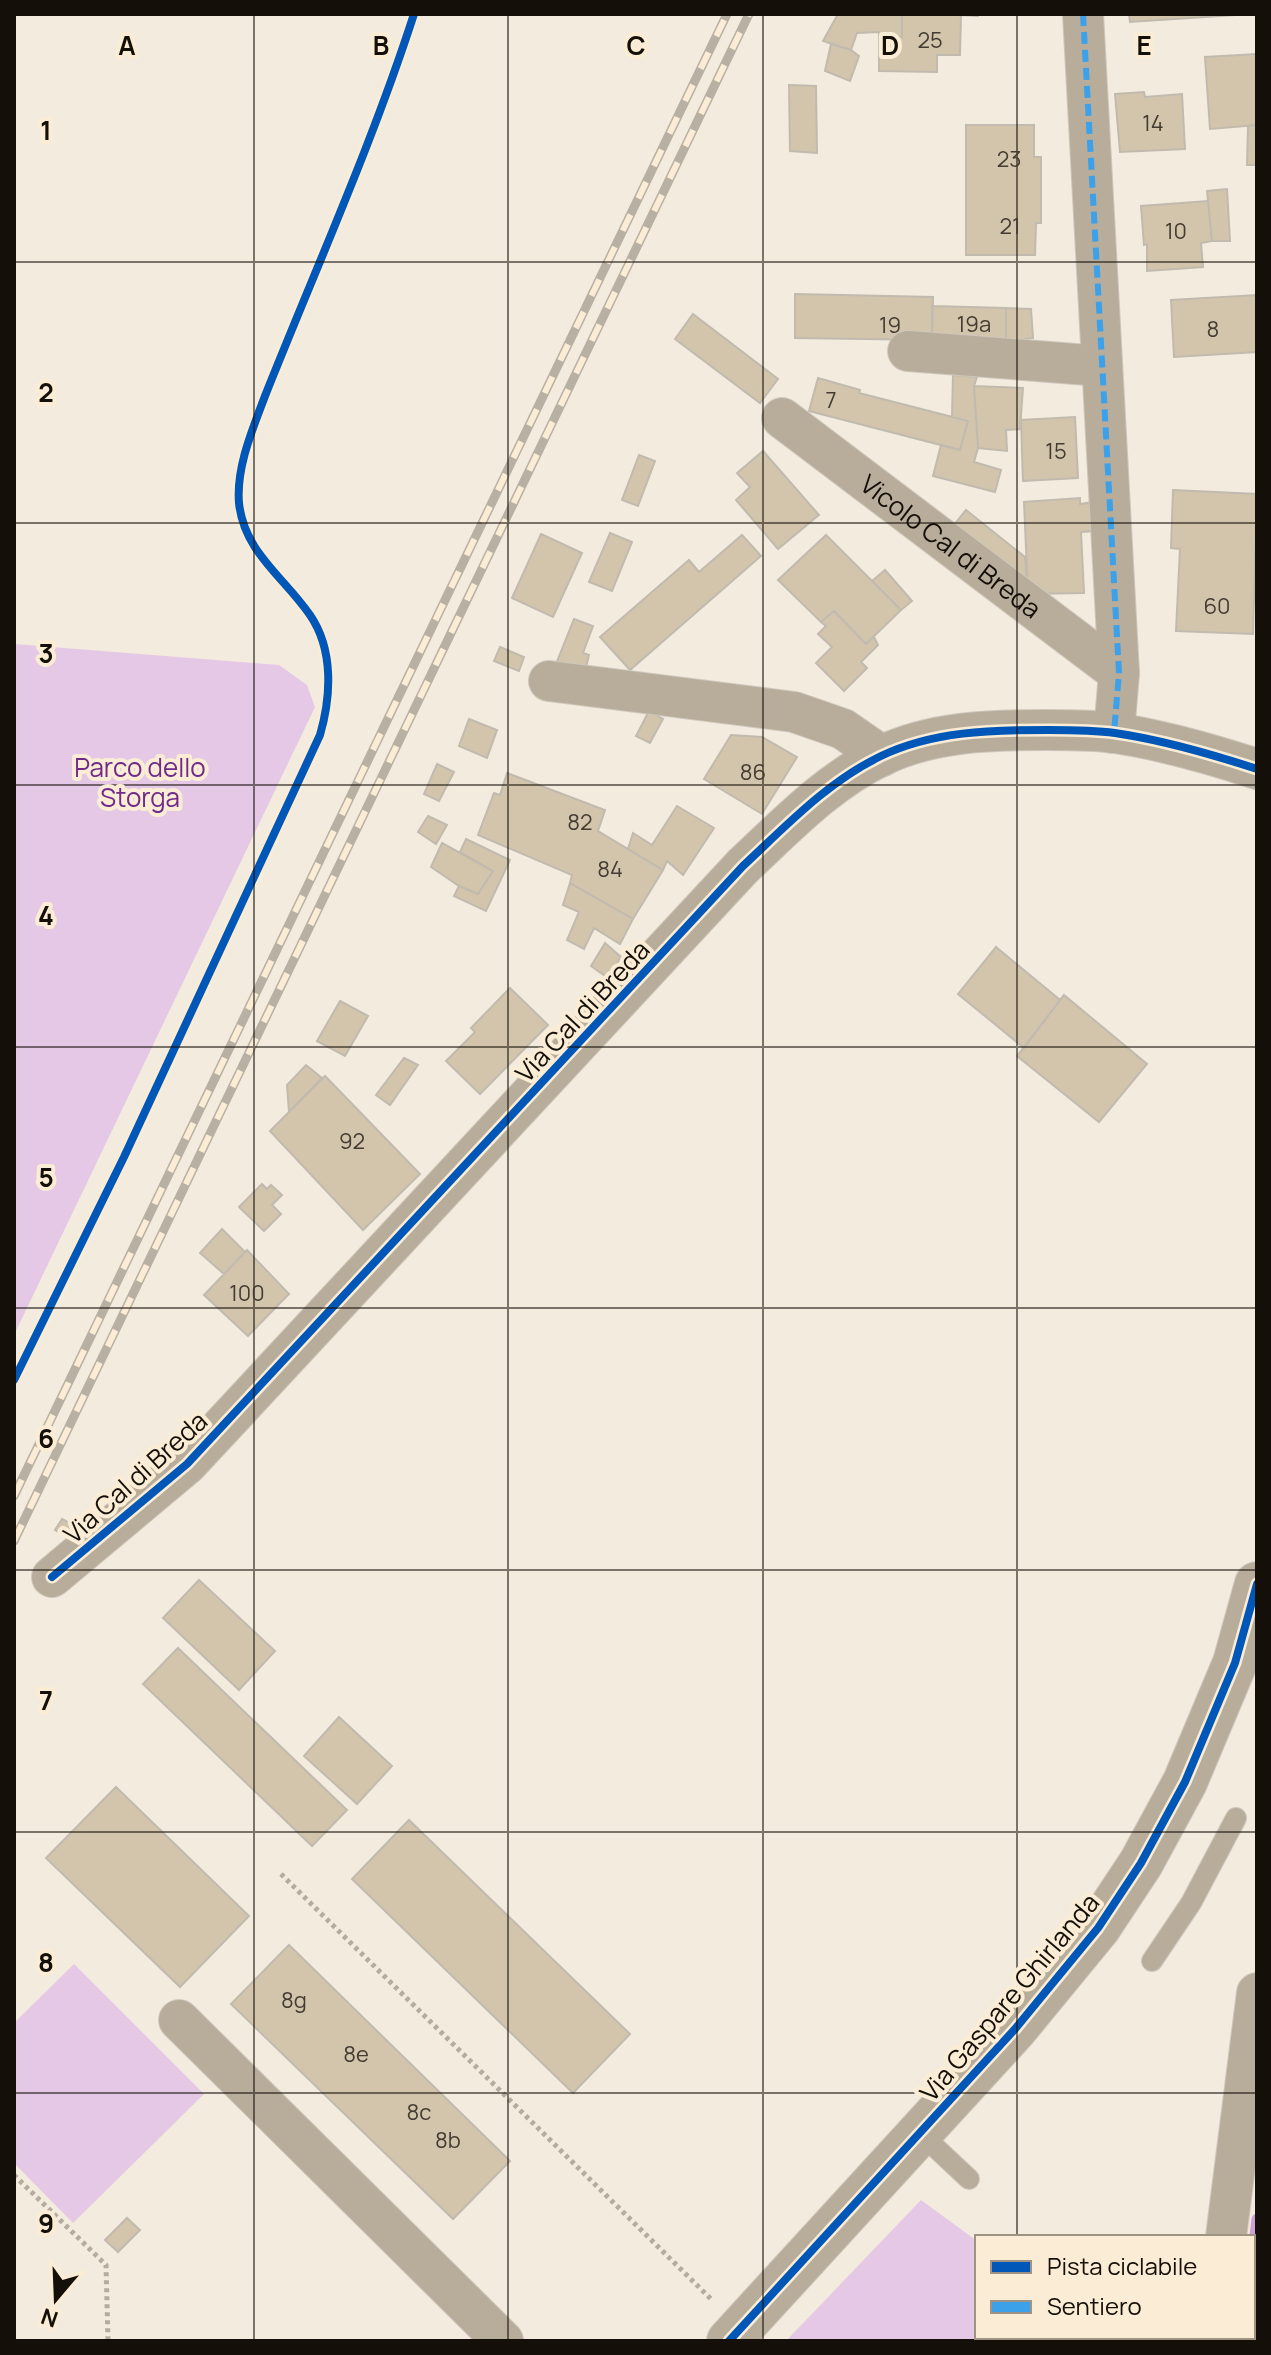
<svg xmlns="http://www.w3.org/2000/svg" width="1271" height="2355" font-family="Manrope,sans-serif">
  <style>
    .green { fill: #e4c8e5 }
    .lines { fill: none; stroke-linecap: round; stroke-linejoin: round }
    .stream { stroke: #cba2d5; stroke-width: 11 }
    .building { fill: #d3c5ac; stroke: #c0baaf; stroke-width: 2 }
    .service-casing { stroke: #cec7bd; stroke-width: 22 }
    .minor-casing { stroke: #cec7bd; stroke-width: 42 }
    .tertiary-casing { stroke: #cec7bd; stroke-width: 46 }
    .path { stroke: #b5ac9e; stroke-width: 5; stroke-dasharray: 4 4; stroke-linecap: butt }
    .service { stroke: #b8ad9b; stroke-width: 20 }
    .minor { stroke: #b8ad9b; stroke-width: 40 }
    .tertiary { stroke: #b8ad9b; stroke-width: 44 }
    .rail-casing { stroke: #b8b0a2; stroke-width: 9 }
    .rail { stroke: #fbedd5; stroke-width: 6; stroke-dasharray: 18; stroke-linecap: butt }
    .quiet { stroke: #3da1e9; stroke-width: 6; stroke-dasharray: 12 6; stroke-linecap: butt }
    .cycleway-casing { stroke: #fbedd5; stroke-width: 13 }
    .cycleway { stroke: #0057b8; stroke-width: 8 }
    .grid { fill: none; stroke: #140f08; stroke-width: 2; stroke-opacity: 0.55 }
    .labels { text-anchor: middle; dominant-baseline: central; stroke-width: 8; stroke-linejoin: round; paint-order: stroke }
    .number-label { font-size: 22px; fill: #443c31 }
    .street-label { font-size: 26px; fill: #140f08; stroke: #fbedd5 }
    .park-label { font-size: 26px; fill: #6f2a8a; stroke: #fbedd5 }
    .grid-label { font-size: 26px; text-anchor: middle; font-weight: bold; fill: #140f08; stroke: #fbedd5; stroke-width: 8; stroke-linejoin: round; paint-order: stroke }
  </style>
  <rect width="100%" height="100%" fill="#f3ebdd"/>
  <path class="green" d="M14,644L279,665L307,685L315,707L14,1335Z
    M74,1964L204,2094L73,2223L14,2163V2023Z
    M921,2200L977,2241V2337H1202L1201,2341H786Z"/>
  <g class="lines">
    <path class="stream" d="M1253,2251L1257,2219
      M1240,2341L1241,2337"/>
  </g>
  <path class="building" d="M838,14H902V37L879,36V32L857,33L851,50L823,41Z
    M902,14H979L978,16L961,15L960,55H937V72L879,71V36L902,37Z
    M1129,14H1235V15L1130,22Z
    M831,44L851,50L859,56L850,81L825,71Z
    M1257,54V125L1210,129L1205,57Z
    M789,85L816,86L817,153L790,151Z
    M1144,92L1145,97L1182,94L1185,149L1120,152L1115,94Z
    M966,125H1034V157H1041V223H1036L1035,255H966Z
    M1257,125V165H1247L1248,126Z
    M1227,189L1230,241H1212L1207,191Z
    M1208,201L1212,241L1201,243L1203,267L1147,271V244L1144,245L1141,206Z
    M795,294L933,297L932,340L795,338Z
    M1257,295V352L1174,357L1171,300Z
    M932,306L1006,308V342L932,340Z
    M1006,308L1031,309L1033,338L1006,342Z
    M693,314L778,379L760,403L675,339Z
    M953,375L977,377L974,386L978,448L974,462L1001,470L995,492L933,476L941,445L960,450L968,421L952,417Z
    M818,378L860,390L859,393L968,421L960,450L809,411Z
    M974,386L1023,388L1020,429L1006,430L1007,451L978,448Z
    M1075,417L1078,478L1023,481L1021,420Z
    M763,451L819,515L778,549L736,500L750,487L737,473Z
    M639,455L655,461L638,506L622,500Z
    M1173,490L1257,494L1253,634L1176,631L1180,549L1171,548Z
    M1080,498V504L1094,502L1096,531L1081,532L1084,593L1028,594L1024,502Z
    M966,510L1025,557L1028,594L949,531Z
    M610,533L632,542L612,591L589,582Z
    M541,534L582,553L553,617L512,598Z
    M742,535L761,556L630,670L600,637L689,560L699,572Z
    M826,535L901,610L866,644L834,611L821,622L778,580Z
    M885,570L912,601L901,610L872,581Z
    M834,611L866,644L874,637L878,645L861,662L867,668L844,691L816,663L832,647L818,634L826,626L821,622Z
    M574,619L593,626L583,653L589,655L584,675L554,669Z
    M500,647L524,657L519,671L494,661Z
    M649,711L663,719L650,743L636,736Z
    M469,719L497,730L487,758L459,746Z
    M731,735L762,737L797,757L762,814L704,779Z
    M437,764L454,772L439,801L424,794Z
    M507,773L605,810L598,831L663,870L633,919L570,883L572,875L478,835L494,793L500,795Z
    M677,806L714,828L683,875L667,861L663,870L628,849L633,833L652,845Z
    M428,816L447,825L436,844L418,832Z
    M466,839L510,860L486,911L454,896L459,886L478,894L493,871L460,852Z
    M442,843L493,871L478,894L459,886L431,867Z
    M570,883L633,919L620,944L594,928L584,949L567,940L579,912L563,905Z
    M605,943L621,957L608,978L591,966Z
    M996,947L1060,1000L1024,1048L958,994Z
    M510,988L548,1025L480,1094L446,1061L475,1032L471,1028Z
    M1064,995L1147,1064L1099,1122L1017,1056Z
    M340,1001L368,1016L345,1056L317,1041Z
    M404,1058L418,1065L390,1105L376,1095Z
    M306,1065L322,1078L289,1112L287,1085Z
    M325,1076L420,1174L363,1230L270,1131Z
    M262,1184L267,1189L271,1185L282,1195L272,1205L281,1214L264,1231L239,1207Z
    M222,1229L245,1252L224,1274L200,1253Z
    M247,1250L289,1294L248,1336L204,1295Z
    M62,1519L73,1525L67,1537L55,1530Z
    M199,1580L275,1651L239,1690L163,1618Z
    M178,1648L347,1810L312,1846L143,1684Z
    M339,1717L392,1766L357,1804L304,1756Z
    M116,1787L249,1916L180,1987L46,1858Z
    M409,1820L630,2034L573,2093L352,1879Z
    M289,1945L510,2161L453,2219L231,2004Z
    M127,2218L140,2230L118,2252L105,2240Z"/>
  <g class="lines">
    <g class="service-casing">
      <path id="service" d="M1152,1961L1191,1903L1236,1818
        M921,2134L969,2179"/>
    </g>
    <g class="minor-casing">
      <g id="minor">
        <path d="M1083,14L1119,673L1114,733"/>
        <path d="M908,351L1101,366"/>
        <path id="s1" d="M782,418L1119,673"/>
        <path d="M549,681L794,712L843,729L882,756"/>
        <path d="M52,1577L187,1464L743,866C786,826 827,782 881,756C933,731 991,730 1048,730C1070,730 1093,730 1115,733C1163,740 1211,754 1257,769"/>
        <path d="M179,2020L503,2341"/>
        <path d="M1226,2237L1257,1993"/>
        <path d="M1211,2341L1212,2337"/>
      </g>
    </g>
    <g class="tertiary-casing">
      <path id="tertiary" d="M729,2341L1015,2029L1098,1928L1141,1863L1185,1782L1235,1663L1257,1584"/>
    </g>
    <path class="path" d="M281,1874L712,2300
      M14,2175L106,2265L108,2341
      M1253,2286H1257"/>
    <use href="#service" class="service"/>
    <use href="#minor" class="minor"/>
    <use href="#tertiary" class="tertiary"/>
    <g class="rail-casing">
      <path id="rail" d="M14,1496L727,14
        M14,1541L749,14"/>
    </g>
    <use href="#rail" class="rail"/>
    <path class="quiet" d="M1083,14L1119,673L1114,733"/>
    <g class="cycleway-casing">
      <path id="cycleway" d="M14,1380L124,1157L320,735C331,697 334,650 310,615C284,577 244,552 239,503C236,467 253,428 265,396C316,268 372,144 414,14
        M52,1577L187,1464L743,866C786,826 827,782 881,756C933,731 991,730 1048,730C1070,730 1093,730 1115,733C1163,740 1211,754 1257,769
        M729,2341L1015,2029L1098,1928L1141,1863L1185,1782L1235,1663L1257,1584"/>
    </g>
    <use href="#cycleway" class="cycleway"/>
  </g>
  <path class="grid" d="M254,14V2341M508,14V2341M763,14V2341M1017,14V2237M14,262H1257M14,523H1257M14,785H1257M14,1047H1257M14,1308H1257M14,1570H1257M14,1832H1257M14,2093H1257M1017,2337V2341"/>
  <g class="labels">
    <g class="number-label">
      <text x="930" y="40">25</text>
      <text x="1153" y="123">14</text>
      <text x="1009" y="159">23</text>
      <text x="1010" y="226">21</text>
      <text x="1176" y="231">10</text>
      <text x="974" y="324">19a</text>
      <text x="890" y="325">19</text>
      <text x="1213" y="329">8</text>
      <text x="831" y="400">7</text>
      <text x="1056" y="451">15</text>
      <text x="1217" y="606">60</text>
      <text x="753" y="772">86</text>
      <text x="580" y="822">82</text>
      <text x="610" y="869">84</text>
      <text x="352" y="1141">92</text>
      <text x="247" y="1293">100</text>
      <text x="294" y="2000">8g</text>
      <text x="356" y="2054">8e</text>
      <text x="419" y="2112">8c</text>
      <text x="448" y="2140">8b</text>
    </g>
    <g class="street-label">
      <text stroke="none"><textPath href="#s1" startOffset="212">Vicolo Cal di Breda</textPath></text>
      <text transform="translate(582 1011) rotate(-47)">Via Cal di Breda</text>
      <text transform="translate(135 1477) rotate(-42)">Via Cal di Breda</text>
      <text transform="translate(1009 1997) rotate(-50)">Via Gaspare Ghirlanda</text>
    </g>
    <g class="park-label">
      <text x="140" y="767">Parco dello<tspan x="140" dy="30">Storga</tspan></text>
    </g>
  </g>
  <g class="grid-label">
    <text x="127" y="55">A</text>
    <text x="381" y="55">B</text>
    <text x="636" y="55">C</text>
    <text x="890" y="55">D</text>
    <text x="1144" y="55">E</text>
    <text x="46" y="140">1</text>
    <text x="46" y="402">2</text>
    <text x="46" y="663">3</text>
    <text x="46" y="925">4</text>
    <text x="46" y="1187">5</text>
    <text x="46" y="1448">6</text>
    <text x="46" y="1710">7</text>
    <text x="46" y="1972">8</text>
    <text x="46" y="2233">9</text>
  </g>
  <rect width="1271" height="2355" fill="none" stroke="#140f08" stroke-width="32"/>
  <rect x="975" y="2235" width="280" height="104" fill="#fbedd5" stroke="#9f9483" stroke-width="2"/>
  <rect x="991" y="2261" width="40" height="12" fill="#0057b8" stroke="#9f9483" stroke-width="2"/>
  <text x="1047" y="2275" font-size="24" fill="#140f08">Pista ciclabile</text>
  <rect x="991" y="2301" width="40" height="12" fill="#3da1e9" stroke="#9f9483" stroke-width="2"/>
  <text x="1047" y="2315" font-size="24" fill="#140f08">Sentiero</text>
  <g transform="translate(56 2299) rotate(199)" stroke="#fbedd5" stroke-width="6" paint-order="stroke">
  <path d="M0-6L14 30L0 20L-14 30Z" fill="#140f08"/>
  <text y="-12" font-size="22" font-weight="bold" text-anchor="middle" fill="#140f08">N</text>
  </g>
</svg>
